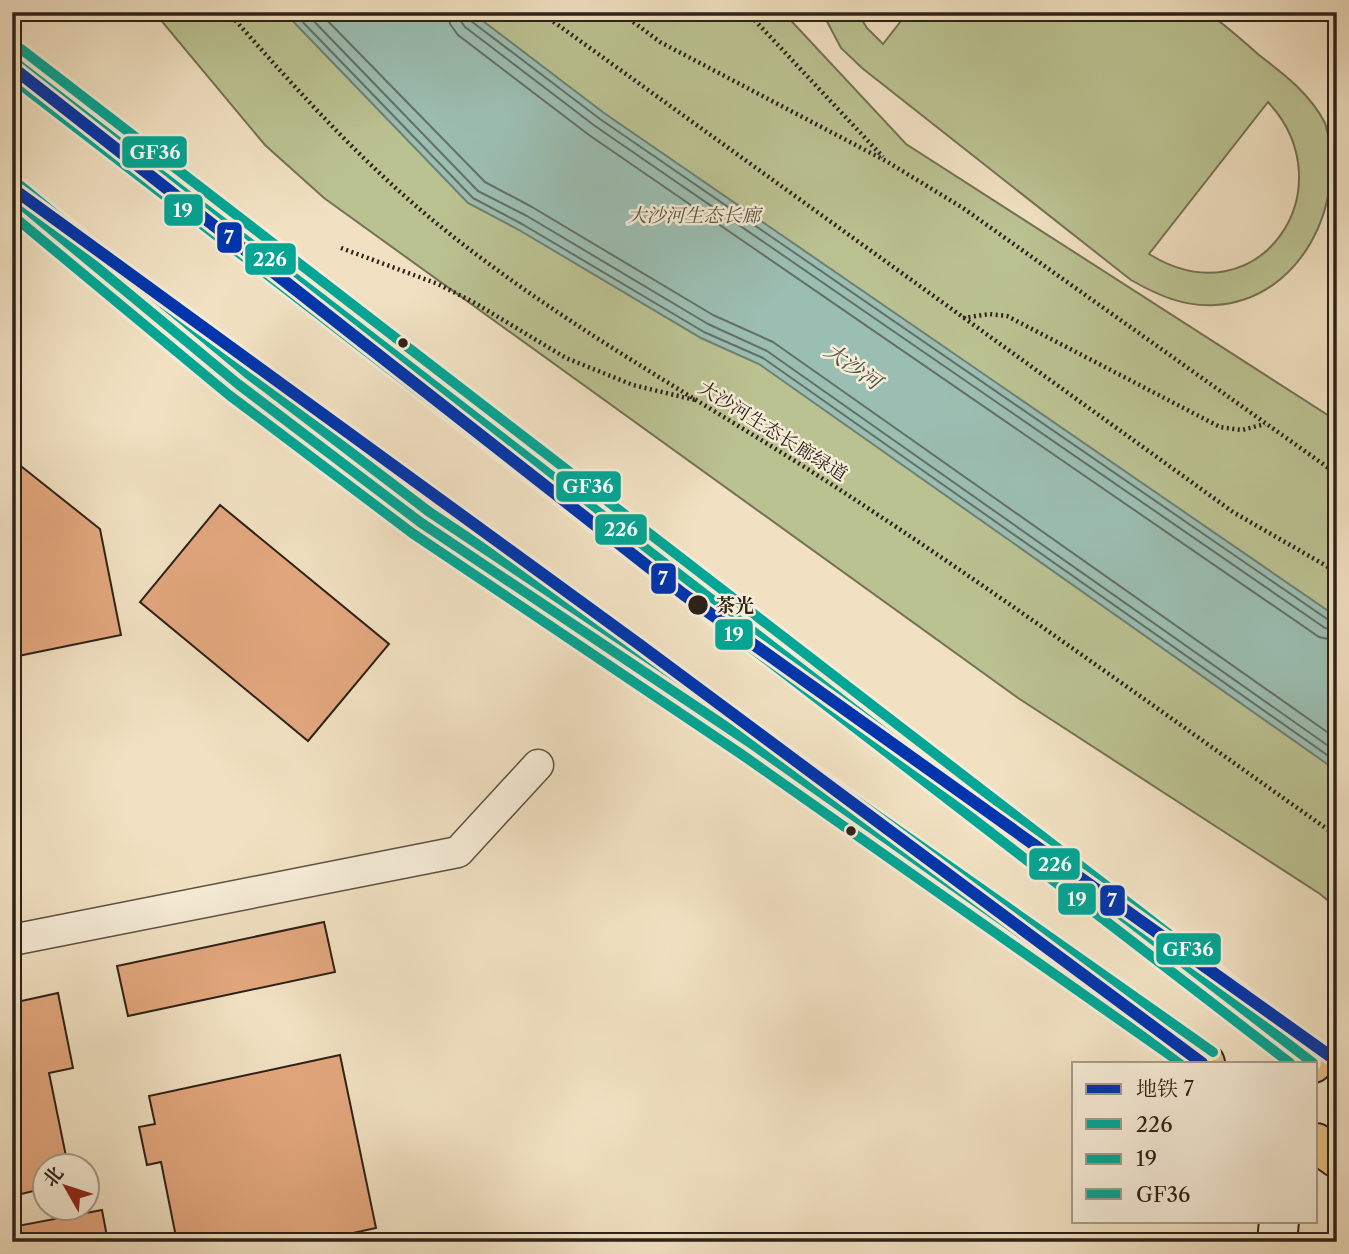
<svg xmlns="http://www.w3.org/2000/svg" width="1349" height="1254" font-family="'Libre Caslon Text','Noto Serif SC',serif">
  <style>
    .green { fill: #bbc292; stroke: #747255; stroke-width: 2; fill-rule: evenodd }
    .water { fill: #9bbeb2; stroke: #6f7f74; stroke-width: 2 }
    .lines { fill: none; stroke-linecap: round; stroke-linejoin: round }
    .shore { stroke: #647065; stroke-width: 2 }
    .building { fill: #e3a77e; stroke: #2d2118; stroke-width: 2 }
    .street-casing { stroke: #5e5142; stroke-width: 33 }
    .secondary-casing { stroke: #2d2118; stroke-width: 42 }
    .primary-casing { stroke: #2d2118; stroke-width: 42 }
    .path { stroke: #2d2118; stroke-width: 4.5; stroke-dasharray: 2 3.5; stroke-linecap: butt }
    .street { stroke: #f6ecd7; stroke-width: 30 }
    .secondary { stroke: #f6ecd7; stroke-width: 38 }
    .primary { stroke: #e8c081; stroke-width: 38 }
    .bus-1-casing { stroke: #f6ecd7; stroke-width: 16 }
    .bus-2-casing { stroke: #f6ecd7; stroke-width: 16 }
    .bus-3-casing { stroke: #f6ecd7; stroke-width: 16 }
    .bus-1 { stroke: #03a695; stroke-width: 10 }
    .bus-2 { stroke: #03a695; stroke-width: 10 }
    .bus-3 { stroke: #03a695; stroke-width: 10 }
    .metro-1-casing { stroke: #f6ecd7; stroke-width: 18 }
    .metro-1 { stroke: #0035ad; stroke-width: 12 }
    .bus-dot { fill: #2d2118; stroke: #f6ecd7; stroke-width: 2.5 }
    .labels { text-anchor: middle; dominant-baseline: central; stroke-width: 5; stroke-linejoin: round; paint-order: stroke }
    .park-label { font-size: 19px; font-style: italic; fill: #58513d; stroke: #f6ecd7 }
    .street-label { font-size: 19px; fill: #2d2118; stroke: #f6ecd7 }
    .stop-label { font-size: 19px; font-weight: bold; fill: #2d2118; stroke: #f6ecd7; text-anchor: start }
    .water-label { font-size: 21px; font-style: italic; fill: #4e5046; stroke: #f6ecd7 }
    .line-badge { stroke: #f6ecd7; stroke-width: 2.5 }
    .badge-label { font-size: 19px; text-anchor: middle; font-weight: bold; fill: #fff }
  </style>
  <rect width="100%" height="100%" fill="#f1e1c2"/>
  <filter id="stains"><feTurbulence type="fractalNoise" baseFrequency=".00286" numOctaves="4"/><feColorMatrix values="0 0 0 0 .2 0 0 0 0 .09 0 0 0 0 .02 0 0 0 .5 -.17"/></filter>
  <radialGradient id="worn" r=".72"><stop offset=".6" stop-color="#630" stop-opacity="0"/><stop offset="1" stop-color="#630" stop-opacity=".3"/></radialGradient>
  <path class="green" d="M154,12H783L906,144L1337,421V908L1320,894L1018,698L324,198L265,145Z
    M822,12H857L867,28L883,44L908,12C982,12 1057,12 1131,12C1146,12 1194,9 1205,12C1214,15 1250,47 1259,55C1285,75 1310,94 1325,123C1349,202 1301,300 1215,305C1184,307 1157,295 1131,280L862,68L841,48ZM1268,102C1349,189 1258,322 1149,254Z"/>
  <path class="water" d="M284,12H471L604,113L1337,617V771L759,364L701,338L519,230L468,203Z"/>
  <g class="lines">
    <path class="shore" d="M293,12L473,198L522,224L704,332L763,358L1337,762
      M305,12L478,191L527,216L708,324L767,351L1337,752
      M319,12L485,182L532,207L713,315L773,342L1337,739
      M448,12L450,24L458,35L589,135L1319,637L1337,641
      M459,12L460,20L465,27L595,126L1325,628L1337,631
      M468,12L471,21L600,119L1330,621L1337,622"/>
  </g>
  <path class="building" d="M12,459L100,529L121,635L18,656L12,629Z
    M220,505L389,644L308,741L140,602Z
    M324,922L335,972L128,1016L117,966Z
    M58,993L73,1068L49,1073L68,1166H46V1188L21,1194L12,1152V1003Z
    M340,1055L376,1228L312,1242H177L161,1162L147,1165L139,1127L155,1124L149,1096Z
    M102,1210L108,1242H12V1227Z"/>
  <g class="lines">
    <g class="street-casing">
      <path id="street" d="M12,940L458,852L538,765"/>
    </g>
    <g class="secondary-casing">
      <path id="secondary" d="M1277,1242L1279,1221"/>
    </g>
    <g class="primary-casing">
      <path id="primary" d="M12,60L1313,1063
        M12,197L238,384L420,522L749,742L1205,1063
        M1316,1143L1337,1158"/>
    </g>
    <path class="path" d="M228,12C290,82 351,151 423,212C556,324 712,405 857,501C1020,608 1178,724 1337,836
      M540,12L1233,512L1337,572
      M620,12L660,42L886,161L963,208L1337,474
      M747,12L883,157
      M341,248L438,284L475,303L566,358L633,385L695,400
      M963,318L989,314L1007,316L1220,427L1242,430L1265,424"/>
    <use href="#street" class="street"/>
    <use href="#secondary" class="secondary"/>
    <use href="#primary" class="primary"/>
    <g class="bus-1-casing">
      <path id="bus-1" d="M12,60L1313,1063
        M12,197L238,384L420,522L749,742L1205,1063"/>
    </g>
    <g class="bus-2-casing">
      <path id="bus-2" d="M12,78L1290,1063
        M12,215L229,395L412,533L741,754L1181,1063"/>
    </g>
    <g class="bus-3-casing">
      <path id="bus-3" d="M21,49L1322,1052
        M21,186L247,373L428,511L757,731L1213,1052"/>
    </g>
    <use href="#bus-1" class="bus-1"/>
    <use href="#bus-2" class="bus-2"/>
    <use href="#bus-3" class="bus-3"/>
    <g class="metro-1-casing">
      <path id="metro-1" d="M12,67L683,594L1337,1061
        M12,188L640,645L1202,1063"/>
    </g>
    <use href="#metro-1" class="metro-1"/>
  </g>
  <g class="bus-dot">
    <circle cx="403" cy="343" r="6"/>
    <circle cx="698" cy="605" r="11"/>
    <circle cx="851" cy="831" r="6"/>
  </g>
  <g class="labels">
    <g class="park-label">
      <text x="694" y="215">大沙河生态长廊</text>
    </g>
    <g class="street-label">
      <text transform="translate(773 431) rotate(32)">大沙河生态长廊绿道</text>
    </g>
    <g class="stop-label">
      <text x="716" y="605">茶光</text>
    </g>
    <g class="water-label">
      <text transform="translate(853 366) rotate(35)">大沙河</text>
    </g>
  </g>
  <g class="line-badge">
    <rect x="121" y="135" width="67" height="34" rx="7" fill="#03a695"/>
    <rect x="163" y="193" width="41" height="34" rx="7" fill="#03a695"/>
    <rect x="216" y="221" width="27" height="33" rx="7" fill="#0035ad"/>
    <rect x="244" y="242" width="53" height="34" rx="7" fill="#03a695"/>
    <rect x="555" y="470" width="67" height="33" rx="7" fill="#03a695"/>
    <rect x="594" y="513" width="54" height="33" rx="7" fill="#03a695"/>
    <rect x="650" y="562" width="27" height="33" rx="7" fill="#0035ad"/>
    <rect x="714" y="618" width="40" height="33" rx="7" fill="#03a695"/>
    <rect x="1028" y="847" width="53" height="34" rx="7" fill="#03a695"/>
    <rect x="1057" y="882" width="40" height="34" rx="7" fill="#03a695"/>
    <rect x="1099" y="884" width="27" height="33" rx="7" fill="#0035ad"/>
    <rect x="1155" y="932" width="67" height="34" rx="7" fill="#03a695"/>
  </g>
  <g class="badge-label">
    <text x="155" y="159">GF36</text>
    <text x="183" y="217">19</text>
    <text x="229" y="244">7</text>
    <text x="270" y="266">226</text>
    <text x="588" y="493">GF36</text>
    <text x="621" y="536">226</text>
    <text x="663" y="585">7</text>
    <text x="734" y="641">19</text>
    <text x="1055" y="871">226</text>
    <text x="1077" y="906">19</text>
    <text x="1112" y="907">7</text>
    <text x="1188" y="956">GF36</text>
  </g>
  <rect width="1349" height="1254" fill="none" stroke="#f1e1c2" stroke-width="42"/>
  <rect x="14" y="14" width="1321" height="1226" fill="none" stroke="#2d2118" stroke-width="3.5"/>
  <rect x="21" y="21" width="1307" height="1212" fill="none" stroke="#2d2118" stroke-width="2"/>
  <rect x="1072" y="1062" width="245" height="161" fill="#f6ecd7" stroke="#a69b8b" stroke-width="2"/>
  <rect x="1086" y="1084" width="35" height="10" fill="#0035ad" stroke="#a69b8b" stroke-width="2"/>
  <text x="1136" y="1096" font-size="21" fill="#2d2118">地铁 7</text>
  <rect x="1086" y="1119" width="35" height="10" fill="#03a695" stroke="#a69b8b" stroke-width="2"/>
  <text x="1136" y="1132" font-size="21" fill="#2d2118">226</text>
  <rect x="1086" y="1154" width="35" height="10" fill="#03a695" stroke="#a69b8b" stroke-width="2"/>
  <text x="1136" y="1166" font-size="21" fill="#2d2118">19</text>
  <rect x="1086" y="1189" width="35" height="10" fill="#03a695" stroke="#a69b8b" stroke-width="2"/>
  <text x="1136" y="1202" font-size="21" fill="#2d2118">GF36</text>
  <g transform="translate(66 1187) rotate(309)"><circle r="33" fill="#f6ecd7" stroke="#a69b8b" stroke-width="2"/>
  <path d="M0-5L12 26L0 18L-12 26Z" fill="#8f2418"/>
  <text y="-10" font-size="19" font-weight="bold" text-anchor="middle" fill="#2d2118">北</text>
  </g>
  <rect width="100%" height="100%" filter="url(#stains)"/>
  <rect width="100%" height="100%" fill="url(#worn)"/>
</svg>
